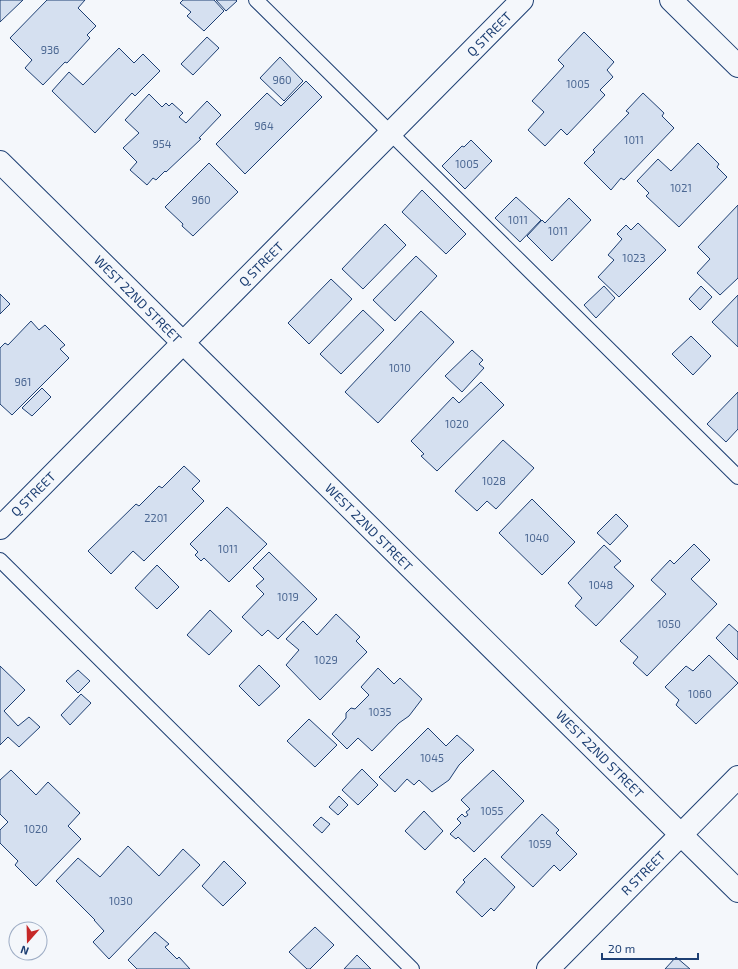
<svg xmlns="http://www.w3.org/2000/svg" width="738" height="969" font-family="'Exo 2',sans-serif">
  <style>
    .building { fill: #d5e0f0; stroke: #1d3f73 }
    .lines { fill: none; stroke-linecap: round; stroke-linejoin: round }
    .lane-casing { stroke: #1d3f73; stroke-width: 16 }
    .street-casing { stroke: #1d3f73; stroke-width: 24 }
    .secondary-casing { stroke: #1d3f73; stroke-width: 24 }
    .lane { stroke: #f4f7fb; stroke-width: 14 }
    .street { stroke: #f4f7fb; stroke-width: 22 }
    .secondary { stroke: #f4f7fb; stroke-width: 22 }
    .labels { text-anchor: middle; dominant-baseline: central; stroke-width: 3; stroke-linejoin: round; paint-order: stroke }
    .number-label { font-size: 11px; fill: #4b6792 }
    .street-label { font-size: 13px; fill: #1d3f73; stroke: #f4f7fb }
  </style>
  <rect width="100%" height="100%" fill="#f4f7fb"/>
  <path class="building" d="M0,0H23L0,22Z
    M47,0H85L78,8L96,26L87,35L90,38L67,63L65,62L43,85L25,68L32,60L10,38Z
    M183,0H214L224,11L204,31L187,16L191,12L180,3Z
    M216,0H236L237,1L226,11Z
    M584,32L614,62L607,70L613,77L600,90L605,95L567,135L561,129L545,146L528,130L544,112L532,101L564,66L558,60Z
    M207,37L219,48L193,75L181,64Z
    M119,48L134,63L143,54L160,71L135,96L132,93L95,133L52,91L69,72L83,85Z
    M280,57L303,81L284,101L260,78Z
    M306,81L322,97L245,174L216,144L267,93L281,106Z
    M643,93L664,113L662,116L674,128L624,180L621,178L611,190L584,163L595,152L593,150L629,113L626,111Z
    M149,94L162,107L166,103L169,106L172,103L183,113L179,117L186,123L207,101L221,115L199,138L201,139L166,172L165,171L156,180L153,178L147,185L130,170L137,162L123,148L139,133L125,120Z
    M471,140L492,161L465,189L442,166L462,146L464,147Z
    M698,143L719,164L717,167L727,177L679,227L646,196L649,193L637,181L658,159L671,171Z
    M209,163L238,192L193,236L182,226L183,224L165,207Z
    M422,190L466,234L446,254L402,212Z
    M516,197L541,220L520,242L495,218Z
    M569,198L591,220L552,261L527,236L542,220L545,223Z
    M738,205V278L720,295L697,273L710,259L698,247Z
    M638,223L666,250L619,297L598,277L614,260L608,255L622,239L617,234L626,225L631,230Z
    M385,224L406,245L363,289L342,269Z
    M416,256L437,276L395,321L373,300Z
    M331,279L352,299L309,344L288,323Z
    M604,286L615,298L596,318L584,305Z
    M701,286L712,297L700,310L689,299Z
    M0,294L10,304L0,314Z
    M738,295V347L712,322Z
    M363,310L384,330L341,374L320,354Z
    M421,311L454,342L378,423L345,392Z
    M31,321L39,330L45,325L65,345L60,349L69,358L12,415L0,404V348L5,343L8,345Z
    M691,336L711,356L693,375L672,354Z
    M472,350L483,360L479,364L484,368L462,392L445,376Z
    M481,382L504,405L437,471L421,456L424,454L411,441L453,397L459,403Z
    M42,388L51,397L32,416L22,408Z
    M738,392V429L726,442L707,424Z
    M503,440L534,468L496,509L487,501L477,511L455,491Z
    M184,466L200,481L192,489L204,501L144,561L133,551L111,574L88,551L136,504L139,506L159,486L162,488Z
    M532,499L575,542L542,575L499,533Z
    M227,507L267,544L229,582L204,558L201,561L195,555L198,552L190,544Z
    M616,514L628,526L610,545L597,533Z
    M694,544L710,560L691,579L717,604L647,676L633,663L638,657L620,641L666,594L651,580L670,560L674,564Z
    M604,545L621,561L614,567L634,586L596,626L575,606L582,598L568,583Z
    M269,552L317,599L278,639L268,630L262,636L242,617L264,594L256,586L264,579L253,568Z
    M157,565L179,587L157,609L135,588Z
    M210,610L232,631L209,655L187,635Z
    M336,614L360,637L356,641L367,652L320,700L286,665L299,650L286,639L303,621L317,635Z
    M729,624L738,632V660L716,638Z
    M709,655L738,683L696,724L676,705L679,700L665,687L686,666L693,671Z
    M259,665L280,686L259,706L239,686Z
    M0,666L25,690L4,711L18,726L29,717L40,727L19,747L8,737L0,745Z
    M378,668L394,684L400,678L422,699L409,716L399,723L372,751L358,738L347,749L332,734L346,718V713L351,708L355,709L369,695L361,687Z
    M78,670L90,681L78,693L66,681Z
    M81,694L91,703L70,725L61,715Z
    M309,719L337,745L315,767L287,741Z
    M428,728L446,746L457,735L474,750L459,765L449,780L432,792L419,780L414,785L407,779L395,792L379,777Z
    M362,769L378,785L358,805L342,790Z
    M11,770L36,795L48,782L80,813L68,826L81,839L36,886L15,865L18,861L0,843V830L8,822L0,814V780Z
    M493,770L524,801L474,852L458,837L456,839L450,834L461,823L457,819L462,814L465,817L468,815L466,812L470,809L461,800Z
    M339,796L348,805L338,815L329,807Z
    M424,811L443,831L425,850L405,831Z
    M542,814L559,830L556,833L577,854L560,871L554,865L533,887L501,857Z
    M321,817L330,824L322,833L313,825Z
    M128,846L159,876L183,849L200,865L109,959L93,942L104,931L94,920H95L56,881L78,858L100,877Z
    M485,858L515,887L494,911L491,908L482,917L456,892L465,882L463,880Z
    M224,861L246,883L223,906L202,886Z
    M315,927L334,945L310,969H307L289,952Z
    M155,932L169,944L165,947L177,959L179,957L190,969H137L128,960Z
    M357,955L371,969H344Z
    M676,957L690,969H665Z"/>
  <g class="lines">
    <g class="lane-casing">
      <path id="lane" d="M256,0L738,477
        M0,560L412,969"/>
    </g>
    <g class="street-casing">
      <path id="street" d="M671,0L738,66
        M0,162L738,891
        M0,528L522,0"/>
    </g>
    <g class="secondary-casing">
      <path id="secondary" d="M548,969L738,777"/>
    </g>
    <use href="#lane" class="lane"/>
    <use href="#street" class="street"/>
    <use href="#secondary" class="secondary"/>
  </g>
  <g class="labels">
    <g class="number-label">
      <text x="50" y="49">936</text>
      <text x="282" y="79">960</text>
      <text x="578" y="83">1005</text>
      <text x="264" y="125">964</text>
      <text x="634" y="139">1011</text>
      <text x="162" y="143">954</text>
      <text x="467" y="163">1005</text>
      <text x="681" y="187">1021</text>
      <text x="201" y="199">960</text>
      <text x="518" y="219">1011</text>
      <text x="558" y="230">1011</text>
      <text x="634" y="257">1023</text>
      <text x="400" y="367">1010</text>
      <text x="23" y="381">961</text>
      <text x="457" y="423">1020</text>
      <text x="494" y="480">1028</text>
      <text x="156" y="517">2201</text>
      <text x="537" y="537">1040</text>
      <text x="228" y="548">1011</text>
      <text x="601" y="584">1048</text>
      <text x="288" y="596">1019</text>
      <text x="669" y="623">1050</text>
      <text x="326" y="659">1029</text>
      <text x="700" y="693">1060</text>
      <text x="380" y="711">1035</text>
      <text x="432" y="757">1045</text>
      <text x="492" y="810">1055</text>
      <text x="36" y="828">1020</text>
      <text x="540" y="843">1059</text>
      <text x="121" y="900">1030</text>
    </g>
    <g class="street-label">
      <text transform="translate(489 34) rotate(-45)">Q STREET</text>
      <text transform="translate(261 264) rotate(-45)">Q STREET</text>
      <text transform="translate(138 299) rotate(45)">WEST 22ND STREET</text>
      <text transform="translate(33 494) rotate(-45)">Q STREET</text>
      <text transform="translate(369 527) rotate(45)">WEST 22ND STREET</text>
      <text transform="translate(600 754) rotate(45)">WEST 22ND STREET</text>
      <text transform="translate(643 873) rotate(-45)">R STREET</text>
    </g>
  </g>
  <g transform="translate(28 941) rotate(200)"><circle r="19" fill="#f4f7fb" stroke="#9eadc5"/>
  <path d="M0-3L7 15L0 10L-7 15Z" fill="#c62828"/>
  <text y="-6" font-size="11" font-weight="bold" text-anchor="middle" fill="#1d3f73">N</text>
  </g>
  <path d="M602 953v6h96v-6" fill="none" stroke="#1d3f73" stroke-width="2"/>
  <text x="608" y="953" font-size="12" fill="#1d3f73" stroke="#f4f7fb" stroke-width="3" paint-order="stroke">20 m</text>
</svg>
